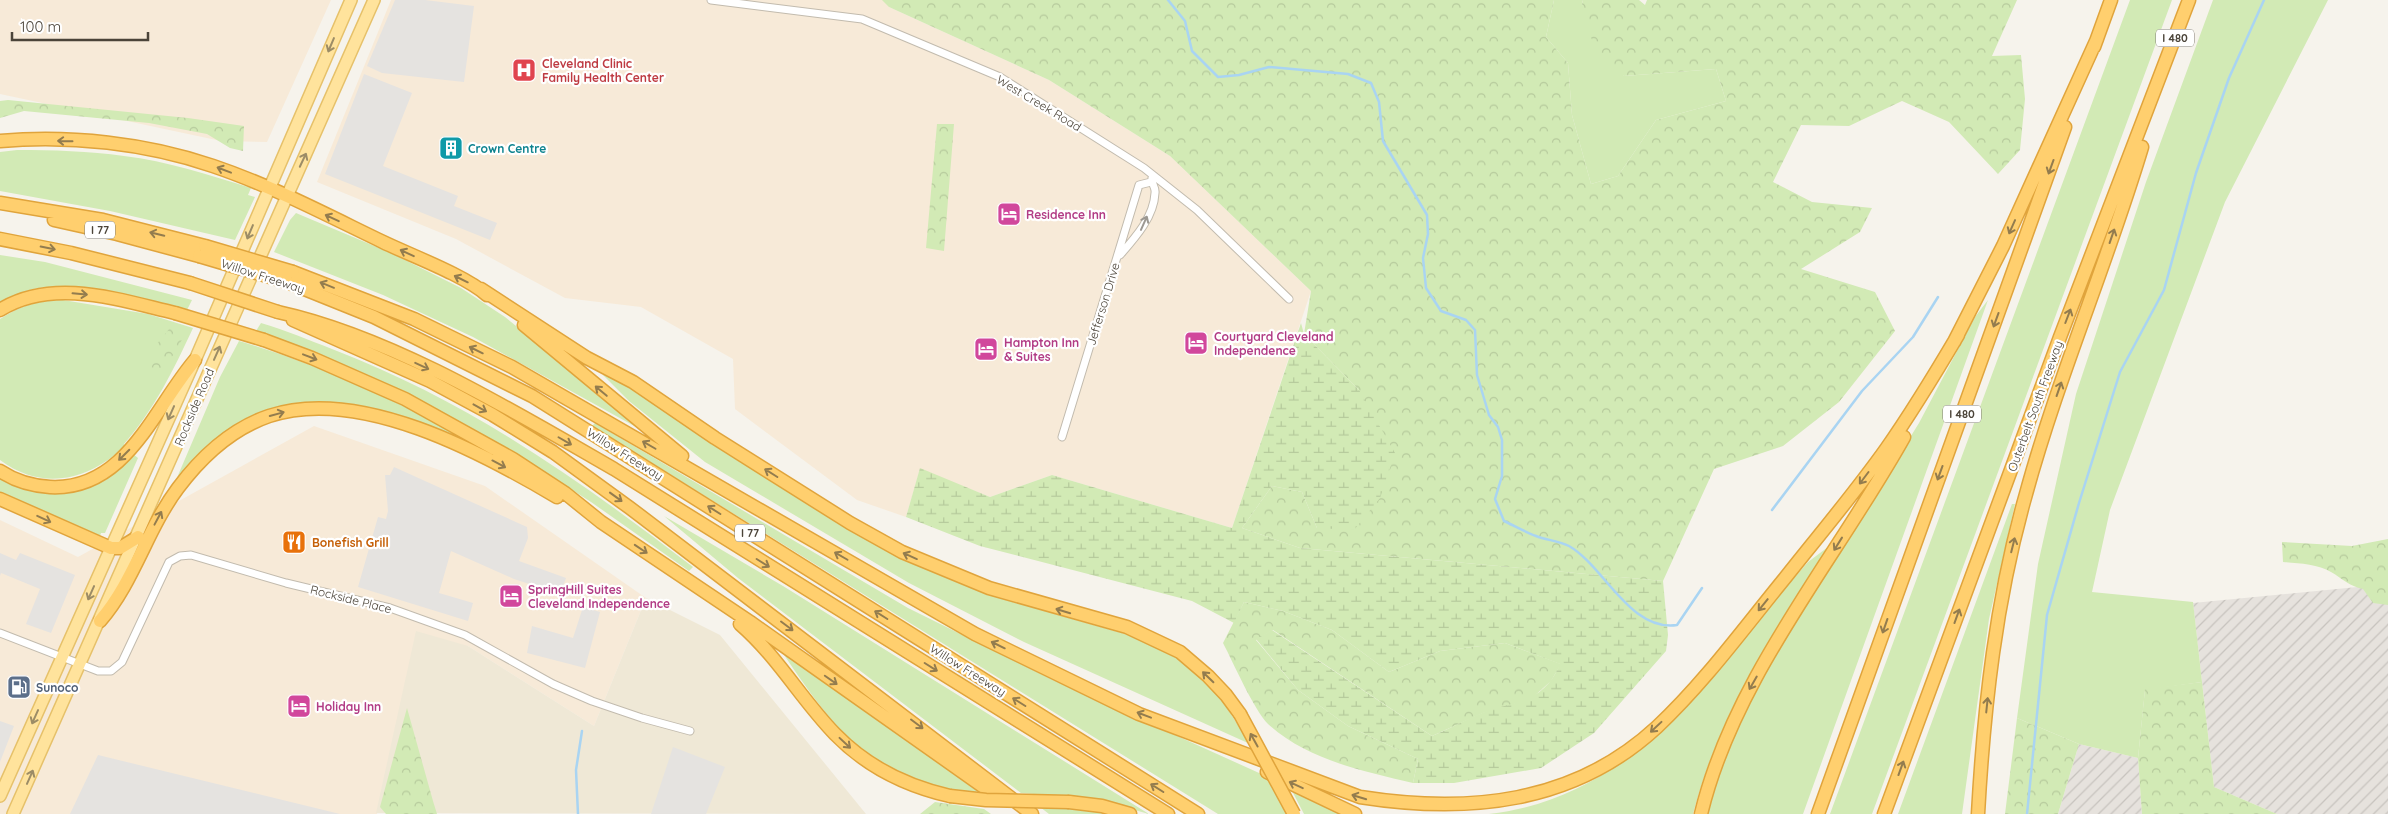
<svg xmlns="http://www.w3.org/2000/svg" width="2388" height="814" font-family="Quicksand,sans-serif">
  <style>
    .commercial { fill: #f7ead8 }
    .industrial { fill: url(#industrial-furrows) }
    .education { fill: #efe8d6 }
    .grass { fill: #d2eab5 }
    .forest { fill: url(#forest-crowns) }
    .wetland { fill: url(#wetland-marsh) }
    .parking { fill: #e5e3e0 }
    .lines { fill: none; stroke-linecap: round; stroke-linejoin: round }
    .stream { stroke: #a9d4f2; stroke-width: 2.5 }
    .street-casing { stroke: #c2bbae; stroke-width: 9 }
    .primary-casing { stroke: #e6c16a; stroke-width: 14 }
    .highway-casing { stroke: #e0a43c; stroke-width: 15 }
    .street { stroke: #fff; stroke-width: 7 }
    .primary { stroke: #ffe39c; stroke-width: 11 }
    .highway { stroke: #ffcf6e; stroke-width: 12 }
    .highway-bridge-casing { stroke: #e0a43c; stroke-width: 15; stroke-linecap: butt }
    .highway-bridge { stroke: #ffcf6e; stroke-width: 12 }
    .oneway { stroke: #9c8c66 }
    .oneway2 { stroke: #937c4e }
    .oneway3 { stroke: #9c9892 }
    .labels { text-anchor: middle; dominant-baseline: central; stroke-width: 4.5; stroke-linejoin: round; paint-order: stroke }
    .shield { fill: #fff; stroke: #817c74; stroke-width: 1 }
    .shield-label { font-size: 11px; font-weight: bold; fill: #4b4439 }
    .health-label { font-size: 12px; font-weight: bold; fill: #be3a42; stroke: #fff; text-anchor: start }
    .street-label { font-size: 12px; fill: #4b4439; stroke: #fff }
    .culture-label { font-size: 12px; font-weight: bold; fill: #0d838f; stroke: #fff; text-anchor: start }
    .hotel-label { font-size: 12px; font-weight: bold; fill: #b23c85; stroke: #fff; text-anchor: start }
    .food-label { font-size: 12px; font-weight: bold; fill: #c56008; stroke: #fff; text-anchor: start }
    .service-label { font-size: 12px; font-weight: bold; fill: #4e5e75; stroke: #fff; text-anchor: start }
  </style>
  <defs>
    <pattern id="industrial-furrows" width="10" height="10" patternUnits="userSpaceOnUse" patternTransform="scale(1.25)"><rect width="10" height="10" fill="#e6e2dd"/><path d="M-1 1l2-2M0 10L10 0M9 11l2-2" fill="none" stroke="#c7c3be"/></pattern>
    <pattern id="forest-crowns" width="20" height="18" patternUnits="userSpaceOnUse" patternTransform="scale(1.25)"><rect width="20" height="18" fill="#d2eab5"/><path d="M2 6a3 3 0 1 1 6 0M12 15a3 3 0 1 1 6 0" fill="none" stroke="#b6ca9c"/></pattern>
    <pattern id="wetland-marsh" width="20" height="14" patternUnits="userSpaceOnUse" patternTransform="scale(1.25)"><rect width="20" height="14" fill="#d2eab5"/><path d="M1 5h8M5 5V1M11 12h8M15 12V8" fill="none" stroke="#b6ca9c"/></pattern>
  </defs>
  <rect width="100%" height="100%" fill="#f6f3ec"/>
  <path class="commercial" d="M0,0H331L267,142L221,141L0,94Z
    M391,0H890L889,7L1049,80L1170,156L1311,291L1232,528L1052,475L990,497L920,469L906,517L857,500L735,409L733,359L641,307L565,298L456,239L317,182Z
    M314,426L485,486L646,598L594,726L468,646L382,788L377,814H0V520L78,557Z"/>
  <path class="industrial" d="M2388,584V814H2277L2214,787L2193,603Z
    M2079,744L2138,758L2142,814H2058Z"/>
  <path class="education" d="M646,598L720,635L866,814L376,813L416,631L468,646L594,726Z"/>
  <path class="grass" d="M1554,0H1583L1582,4L1624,76L1716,69L1726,101L1656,120L1618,176L1591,184L1572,115L1568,63L1546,37Z
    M2130,0H2172L1872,814H1830Z
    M2213,0H2328L2225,202L2110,510L2092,592L2193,602L2202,682L2145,690L2138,758L2079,744L2017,718L2038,564L2076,394L2146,182Z
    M17,150C53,150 89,151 124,156C167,161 209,175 251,188L248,195L255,197L235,240L110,211L0,191V152Z
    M296,213L391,253L461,288L505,317L638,424L636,427L473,337L383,295L274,252L290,220Z
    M0,255L45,262L192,300L187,310C145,302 80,282 39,288C25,290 11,297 0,305Z
    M63,300L148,314L193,328C174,369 154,410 124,444L125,446C89,480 43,492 0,460V319C20,306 38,300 63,300Z
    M1988,300L1803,814H1706L1724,755L1760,680L1919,423L1975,317Z
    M261,323C285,330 309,340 332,349C468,401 578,479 693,567L689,571L591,502L532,464L256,331Z
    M239,341C318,364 394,399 466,439L459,440L311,404L279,407L253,417L223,433L176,480L220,377Z
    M602,369L902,558L999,598L1139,638L1184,662L1222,700L1250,744L1024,642L909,583L705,462L629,401L603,375Z
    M595,423L908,608L1051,679L1268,777L1287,814H1218L592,426Z
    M133,454L138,458L105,533H101L100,536L0,492V477L34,492L56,494L91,487L107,479Z
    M2012,504H2015L1989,619L1962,814H1898Z
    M664,516L783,586L1149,814L1095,799L1021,793L738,578Z
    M1828,547C1772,633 1719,714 1693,814H1489C1642,796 1714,667 1808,562Z
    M782,652L980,793C878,790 834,729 782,652Z
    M1291,789L1342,814H1304Z
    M1040,807L1094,809L1109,814H1049Z"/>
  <path class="forest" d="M882,0H1554L1546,37L1568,63L1572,115L1591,184L1618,176L1656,120L1726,101L1716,69L1624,76L1597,59L1582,4L1583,0H1639L1645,5L1647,0H2017L1992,56L2021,55L2025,99L2020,150L1998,174L1949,122L1902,101L1849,126L1801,125L1773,182L1812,202L1872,208L1860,232L1801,269L1875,292L1895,331L1839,402L1783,446L1714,469L1663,581L1300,548L1242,528L1272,486L1302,492L1317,528L1359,390L1304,334L1311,291L1170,156L1049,80L889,7Z
    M8,100L188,118L244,126L243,151L230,148L207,134L149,123L24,111L0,118V101Z
    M937,124H954L944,251L926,248Z
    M174,323L189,328L170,360L162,369L148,367L156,345Z
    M2388,539V605L2373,603L2363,589C2349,586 2343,579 2331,572C2318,564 2298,563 2283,562L2282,542L2352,546Z
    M1244,602L1283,611L1332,630L1389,672L1440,651L1505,643L1561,664L1551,681L1531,699L1483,713L1432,736L1273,630L1256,640L1298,690L1348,726L1418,759L1413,783C1363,771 1307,760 1268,724C1254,710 1233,662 1223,643Z
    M2202,682L2214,787L2277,814H2142L2138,758L2145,689Z
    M407,708L433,801L437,814H386L380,807Z
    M2017,718L2079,744L2058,814H2005Z
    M935,802L984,809L991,814H920Z"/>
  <path class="wetland" d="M1301,323L1304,334L1359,390L1395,453L1380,498L1354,530L1317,528L1302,492L1272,486L1242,528L1300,548L1663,581L1668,635L1666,651L1594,733L1541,768L1454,783H1413L1418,759L1348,726L1298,690L1256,639L1272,630L1432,736C1449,729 1465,720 1482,713C1516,700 1543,704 1560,664L1505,643L1440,651L1389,672L1332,630L1283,611L1244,602L1234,623L1192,601L980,546L906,517L920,468L990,497L1052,475L1232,528Z"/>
  <path class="parking" d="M395,0H425L474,6L464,82L382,73L367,66Z
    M364,74L412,93L383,166L458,196L454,206L497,223L490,240L325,174Z
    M394,467L527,527L528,538L519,561L566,578L560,594L514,579L451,551L439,593L473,603L468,621L358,587L378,517L386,519L388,511L385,475H390Z
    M0,553L16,560L20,553L75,575L51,633L26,624L40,589L1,573L0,576Z
    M583,607L600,612L585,668L527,653L532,626L573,638Z
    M0,721L14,726L0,762Z
    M673,747L725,767L706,814H651Z
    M98,755L340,814H70Z"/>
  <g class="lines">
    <path class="stream" d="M1168,0L1185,21L1192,51L1218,77L1239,75L1269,67L1348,74L1371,83L1379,102L1383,141L1427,215L1428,234L1423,258L1426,288L1441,311L1466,320L1475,330L1477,375L1489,415L1498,427L1502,440V476L1495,499L1504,521C1515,526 1525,532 1536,536C1546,540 1559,541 1569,546C1604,566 1630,632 1677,625L1702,588
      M1772,510L1862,391L1913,337L1938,297
      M578,814L576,770L582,731
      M2027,814L2047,615L2079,503L2120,372L2164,290L2196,173L2229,78L2264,0"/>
    <g class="street-casing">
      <path id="street" d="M711,0L862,19L1000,77L1144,168L1197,210L1289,299
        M1120,255C1135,238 1154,217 1155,193C1156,187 1151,184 1152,178
        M1062,437L1139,185L1151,182
        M0,633L98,671H111L122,662L169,562L180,556L191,555L286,583L390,608L465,635L553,684L592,701L642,718L690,731"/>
    </g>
    <g class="primary-casing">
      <path id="primary" d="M0,796L195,360L351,0
        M13,814L374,0"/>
    </g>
    <g class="highway-casing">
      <path id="highway" d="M2094,47L2111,0
        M0,141C70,135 146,143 213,166C272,186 327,215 383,242C412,256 464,275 487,295
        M0,203L103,220L205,246
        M54,220L117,234L199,256
        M0,239L71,253L190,283
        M293,272L414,319L512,367L975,634L1139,714L1360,797C1468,814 1574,804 1657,727C1704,683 1744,628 1785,578C1819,535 1854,494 1886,449C1912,412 1935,374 1958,335
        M287,282L374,317L532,396L1198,814
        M481,289L587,358L633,382L715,438L850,523L902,552L989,588L1127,627L1180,652L1208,676L1226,695L1240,714
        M0,310C53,277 119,300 175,313
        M278,312C392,337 513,411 614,469L1168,814
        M293,320L430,381L493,415L553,452L630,508L1032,814
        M524,325L682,456
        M264,340L312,358L405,399L513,459L565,493L601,522L750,622L998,797
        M1954,342L2003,246L2097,39
        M0,471C15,481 32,486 50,487C126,491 154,408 195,360
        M0,499L111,548H120L138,537
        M100,621C134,582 147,529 178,488C202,456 231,429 269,416C359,386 481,452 557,497
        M740,624C778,657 801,699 835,734C867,767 906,786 950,796
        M1267,772L1355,814
        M1069,802L1102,806L1130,814
        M1701,814C1734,677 1836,559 1904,437
        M1818,814L2065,127
        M1884,814L2060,337L2189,0
        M1978,814C1984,706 1996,599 2026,494C2058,377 2107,264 2142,147"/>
    </g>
    <use href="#street" class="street"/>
    <use href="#primary" class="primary"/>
    <use href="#highway" class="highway"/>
    <g class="highway-bridge-casing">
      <path id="highway-bridge" d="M205,246L293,272
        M199,256L287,282
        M190,283L278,312
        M175,313L264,340
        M1240,714L1294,814
        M950,796L986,800L1069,802"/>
    </g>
    <use href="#highway-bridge" class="highway-bridge"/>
  </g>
  <defs><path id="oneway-shaft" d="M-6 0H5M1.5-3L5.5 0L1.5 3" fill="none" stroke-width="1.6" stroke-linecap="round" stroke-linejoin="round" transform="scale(1.25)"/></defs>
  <g class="oneway">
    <use href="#oneway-shaft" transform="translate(331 45) rotate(113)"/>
    <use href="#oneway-shaft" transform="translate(303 160) rotate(-65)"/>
    <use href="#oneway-shaft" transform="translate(250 232) rotate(113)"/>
    <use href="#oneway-shaft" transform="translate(217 353) rotate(-66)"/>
    <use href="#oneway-shaft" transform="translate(171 413) rotate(114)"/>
    <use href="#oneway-shaft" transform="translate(91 593) rotate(114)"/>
    <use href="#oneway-shaft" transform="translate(35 717) rotate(114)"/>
    <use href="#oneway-shaft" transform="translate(30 777) rotate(-66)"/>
  </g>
  <g class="oneway2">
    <use href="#oneway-shaft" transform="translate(65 141) rotate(-179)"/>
    <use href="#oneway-shaft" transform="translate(2051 167) rotate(110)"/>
    <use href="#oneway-shaft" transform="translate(224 170) rotate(-159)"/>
    <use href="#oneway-shaft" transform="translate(332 218) rotate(-155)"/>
    <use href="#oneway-shaft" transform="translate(2012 227) rotate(114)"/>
    <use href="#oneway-shaft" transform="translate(157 234) rotate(-166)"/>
    <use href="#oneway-shaft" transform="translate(2112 236) rotate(-71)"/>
    <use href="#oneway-shaft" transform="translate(48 248) rotate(11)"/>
    <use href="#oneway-shaft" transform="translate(407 253) rotate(-155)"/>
    <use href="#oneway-shaft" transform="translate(461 279) rotate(-154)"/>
    <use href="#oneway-shaft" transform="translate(327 285) rotate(-158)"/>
    <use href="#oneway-shaft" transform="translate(80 294) rotate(5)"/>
    <use href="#oneway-shaft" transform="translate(2068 316) rotate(-69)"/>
    <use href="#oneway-shaft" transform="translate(1996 320) rotate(110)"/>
    <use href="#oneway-shaft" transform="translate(476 350) rotate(-154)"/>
    <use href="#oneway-shaft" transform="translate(310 357) rotate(21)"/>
    <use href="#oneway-shaft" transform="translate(422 366) rotate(25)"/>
    <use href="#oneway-shaft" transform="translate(2059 389) rotate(-71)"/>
    <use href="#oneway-shaft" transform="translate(601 391) rotate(-140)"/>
    <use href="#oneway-shaft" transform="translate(480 408) rotate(29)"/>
    <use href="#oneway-shaft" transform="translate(277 414) rotate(-15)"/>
    <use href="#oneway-shaft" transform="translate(565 441) rotate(30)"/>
    <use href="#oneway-shaft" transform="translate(649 445) rotate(-150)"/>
    <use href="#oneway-shaft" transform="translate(124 455) rotate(135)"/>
    <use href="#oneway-shaft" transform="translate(499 464) rotate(28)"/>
    <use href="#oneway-shaft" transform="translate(771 473) rotate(-148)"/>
    <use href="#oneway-shaft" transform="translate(1940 473) rotate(110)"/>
    <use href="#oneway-shaft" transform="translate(1864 478) rotate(127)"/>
    <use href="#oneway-shaft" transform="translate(616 497) rotate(36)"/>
    <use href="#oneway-shaft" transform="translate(714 510) rotate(-148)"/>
    <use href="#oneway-shaft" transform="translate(158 518) rotate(-62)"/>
    <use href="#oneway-shaft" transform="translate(44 519) rotate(25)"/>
    <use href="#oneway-shaft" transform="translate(1838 544) rotate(122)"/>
    <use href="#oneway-shaft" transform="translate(2013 545) rotate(-76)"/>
    <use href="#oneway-shaft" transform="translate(641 549) rotate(34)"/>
    <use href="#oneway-shaft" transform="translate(841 556) rotate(-150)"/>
    <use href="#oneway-shaft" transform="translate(910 556) rotate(-156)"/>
    <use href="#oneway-shaft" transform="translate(763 563) rotate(32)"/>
    <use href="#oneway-shaft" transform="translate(1763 605) rotate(129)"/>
    <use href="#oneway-shaft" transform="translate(1063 611) rotate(-163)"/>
    <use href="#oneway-shaft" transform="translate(881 615) rotate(-148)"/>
    <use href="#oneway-shaft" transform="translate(1957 616) rotate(-70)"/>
    <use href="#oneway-shaft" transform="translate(787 626) rotate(37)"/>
    <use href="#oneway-shaft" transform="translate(1885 626) rotate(109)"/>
    <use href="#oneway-shaft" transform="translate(998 645) rotate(-154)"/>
    <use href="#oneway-shaft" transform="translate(931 667) rotate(32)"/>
    <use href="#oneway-shaft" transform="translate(1208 677) rotate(-136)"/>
    <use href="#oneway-shaft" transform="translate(831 680) rotate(35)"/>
    <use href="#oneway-shaft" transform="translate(1753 683) rotate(120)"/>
    <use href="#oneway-shaft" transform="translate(1019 702) rotate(-148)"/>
    <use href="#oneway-shaft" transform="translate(1987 705) rotate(-84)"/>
    <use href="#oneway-shaft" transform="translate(1144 715) rotate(-159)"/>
    <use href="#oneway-shaft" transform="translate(917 724) rotate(37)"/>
    <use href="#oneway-shaft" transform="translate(1656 727) rotate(137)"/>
    <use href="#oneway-shaft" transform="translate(1254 740) rotate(-119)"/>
    <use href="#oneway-shaft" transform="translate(845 743) rotate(43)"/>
    <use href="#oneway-shaft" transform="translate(1901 768) rotate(-70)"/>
    <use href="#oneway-shaft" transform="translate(1296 785) rotate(-155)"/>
    <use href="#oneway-shaft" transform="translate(1157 788) rotate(-148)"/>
    <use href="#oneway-shaft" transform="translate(1359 797) rotate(-163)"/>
  </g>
  <use class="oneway3" href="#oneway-shaft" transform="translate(1144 223) rotate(-66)"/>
  <defs>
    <g id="hospital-square" transform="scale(1.25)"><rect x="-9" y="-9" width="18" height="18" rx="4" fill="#e0444e" stroke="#fff"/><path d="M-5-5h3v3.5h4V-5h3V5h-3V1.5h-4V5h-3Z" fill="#fff"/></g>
    <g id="building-square" transform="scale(1.25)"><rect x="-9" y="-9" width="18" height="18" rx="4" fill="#0f9aa8" stroke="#fff"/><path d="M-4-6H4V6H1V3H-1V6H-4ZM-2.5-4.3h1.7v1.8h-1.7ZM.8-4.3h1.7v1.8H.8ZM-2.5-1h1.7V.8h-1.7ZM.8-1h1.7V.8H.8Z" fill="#fff"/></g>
    <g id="hotel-square" transform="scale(1.25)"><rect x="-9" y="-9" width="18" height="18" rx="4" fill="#d1479c" stroke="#fff"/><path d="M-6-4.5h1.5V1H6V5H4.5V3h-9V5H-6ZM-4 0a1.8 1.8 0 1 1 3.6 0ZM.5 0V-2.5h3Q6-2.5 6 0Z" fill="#fff"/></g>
    <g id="restaurant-square" transform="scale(1.25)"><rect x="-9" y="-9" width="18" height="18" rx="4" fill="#e8710a" stroke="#fff"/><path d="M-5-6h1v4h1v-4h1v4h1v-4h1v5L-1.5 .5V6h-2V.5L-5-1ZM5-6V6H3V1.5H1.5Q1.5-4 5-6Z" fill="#fff"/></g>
    <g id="fuel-square" transform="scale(1.25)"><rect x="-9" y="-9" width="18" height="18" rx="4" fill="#5c6f8a" stroke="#fff"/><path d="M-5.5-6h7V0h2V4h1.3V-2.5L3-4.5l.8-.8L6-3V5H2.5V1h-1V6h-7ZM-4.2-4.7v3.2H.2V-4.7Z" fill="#fff"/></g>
  </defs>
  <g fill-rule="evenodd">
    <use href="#hospital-square" x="524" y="70"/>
    <use href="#building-square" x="451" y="148"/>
    <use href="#hotel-square" x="1009" y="214"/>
    <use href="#hotel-square" x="1196" y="343"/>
    <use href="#hotel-square" x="986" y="349"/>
    <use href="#restaurant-square" x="294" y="542"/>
    <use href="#hotel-square" x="511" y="596"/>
    <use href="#fuel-square" x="19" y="687"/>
    <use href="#hotel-square" x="299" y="706"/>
  </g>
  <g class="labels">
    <g class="shield">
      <rect x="2156" y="29.5" width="38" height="17" rx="4"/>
      <rect x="85" y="221.5" width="30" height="17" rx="4"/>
      <rect x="1943" y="405.5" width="38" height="17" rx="4"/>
      <rect x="735" y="524.5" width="30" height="17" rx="4"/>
    </g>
    <g class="shield-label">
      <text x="2175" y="38">I 480</text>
      <text x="100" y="230">I 77</text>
      <text x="1962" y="414">I 480</text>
      <text x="750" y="533">I 77</text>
    </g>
    <g class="health-label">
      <text x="542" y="63">Cleveland Clinic<tspan x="542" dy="14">Family Health Center</tspan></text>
    </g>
    <g class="street-label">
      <text transform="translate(1039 103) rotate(31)">West Creek Road</text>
      <text transform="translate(263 276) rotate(18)">Willow Freeway</text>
      <text transform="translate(1103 304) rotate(-73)">Jefferson Drive</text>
      <text transform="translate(2035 406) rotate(-70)">Outerbelt South Freeway</text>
      <text transform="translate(194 407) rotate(-67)">Rockside Road</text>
      <text transform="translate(625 454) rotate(32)">Willow Freeway</text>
      <text transform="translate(351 599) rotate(14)">Rockside Place</text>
      <text transform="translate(968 670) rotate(32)">Willow Freeway</text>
    </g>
    <g class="culture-label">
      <text x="468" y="148">Crown Centre</text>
    </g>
    <g class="hotel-label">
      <text x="1026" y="214">Residence Inn</text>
      <text x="1214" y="336">Courtyard Cleveland<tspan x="1214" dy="14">Independence</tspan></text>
      <text x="1004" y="342">Hampton Inn<tspan x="1004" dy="14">&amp; Suites</tspan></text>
      <text x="528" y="589">SpringHill Suites<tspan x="528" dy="14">Cleveland Independence</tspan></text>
      <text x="316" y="706">Holiday Inn</text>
    </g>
    <g class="food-label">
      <text x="312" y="542">Bonefish Grill</text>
    </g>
    <g class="service-label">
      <text x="36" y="687">Sunoco</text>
    </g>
  </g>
  <path d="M12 32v8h136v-8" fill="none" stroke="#4b4439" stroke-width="2.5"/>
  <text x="20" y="32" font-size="15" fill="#4b4439" stroke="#ffffff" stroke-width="4" paint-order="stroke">100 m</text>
</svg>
